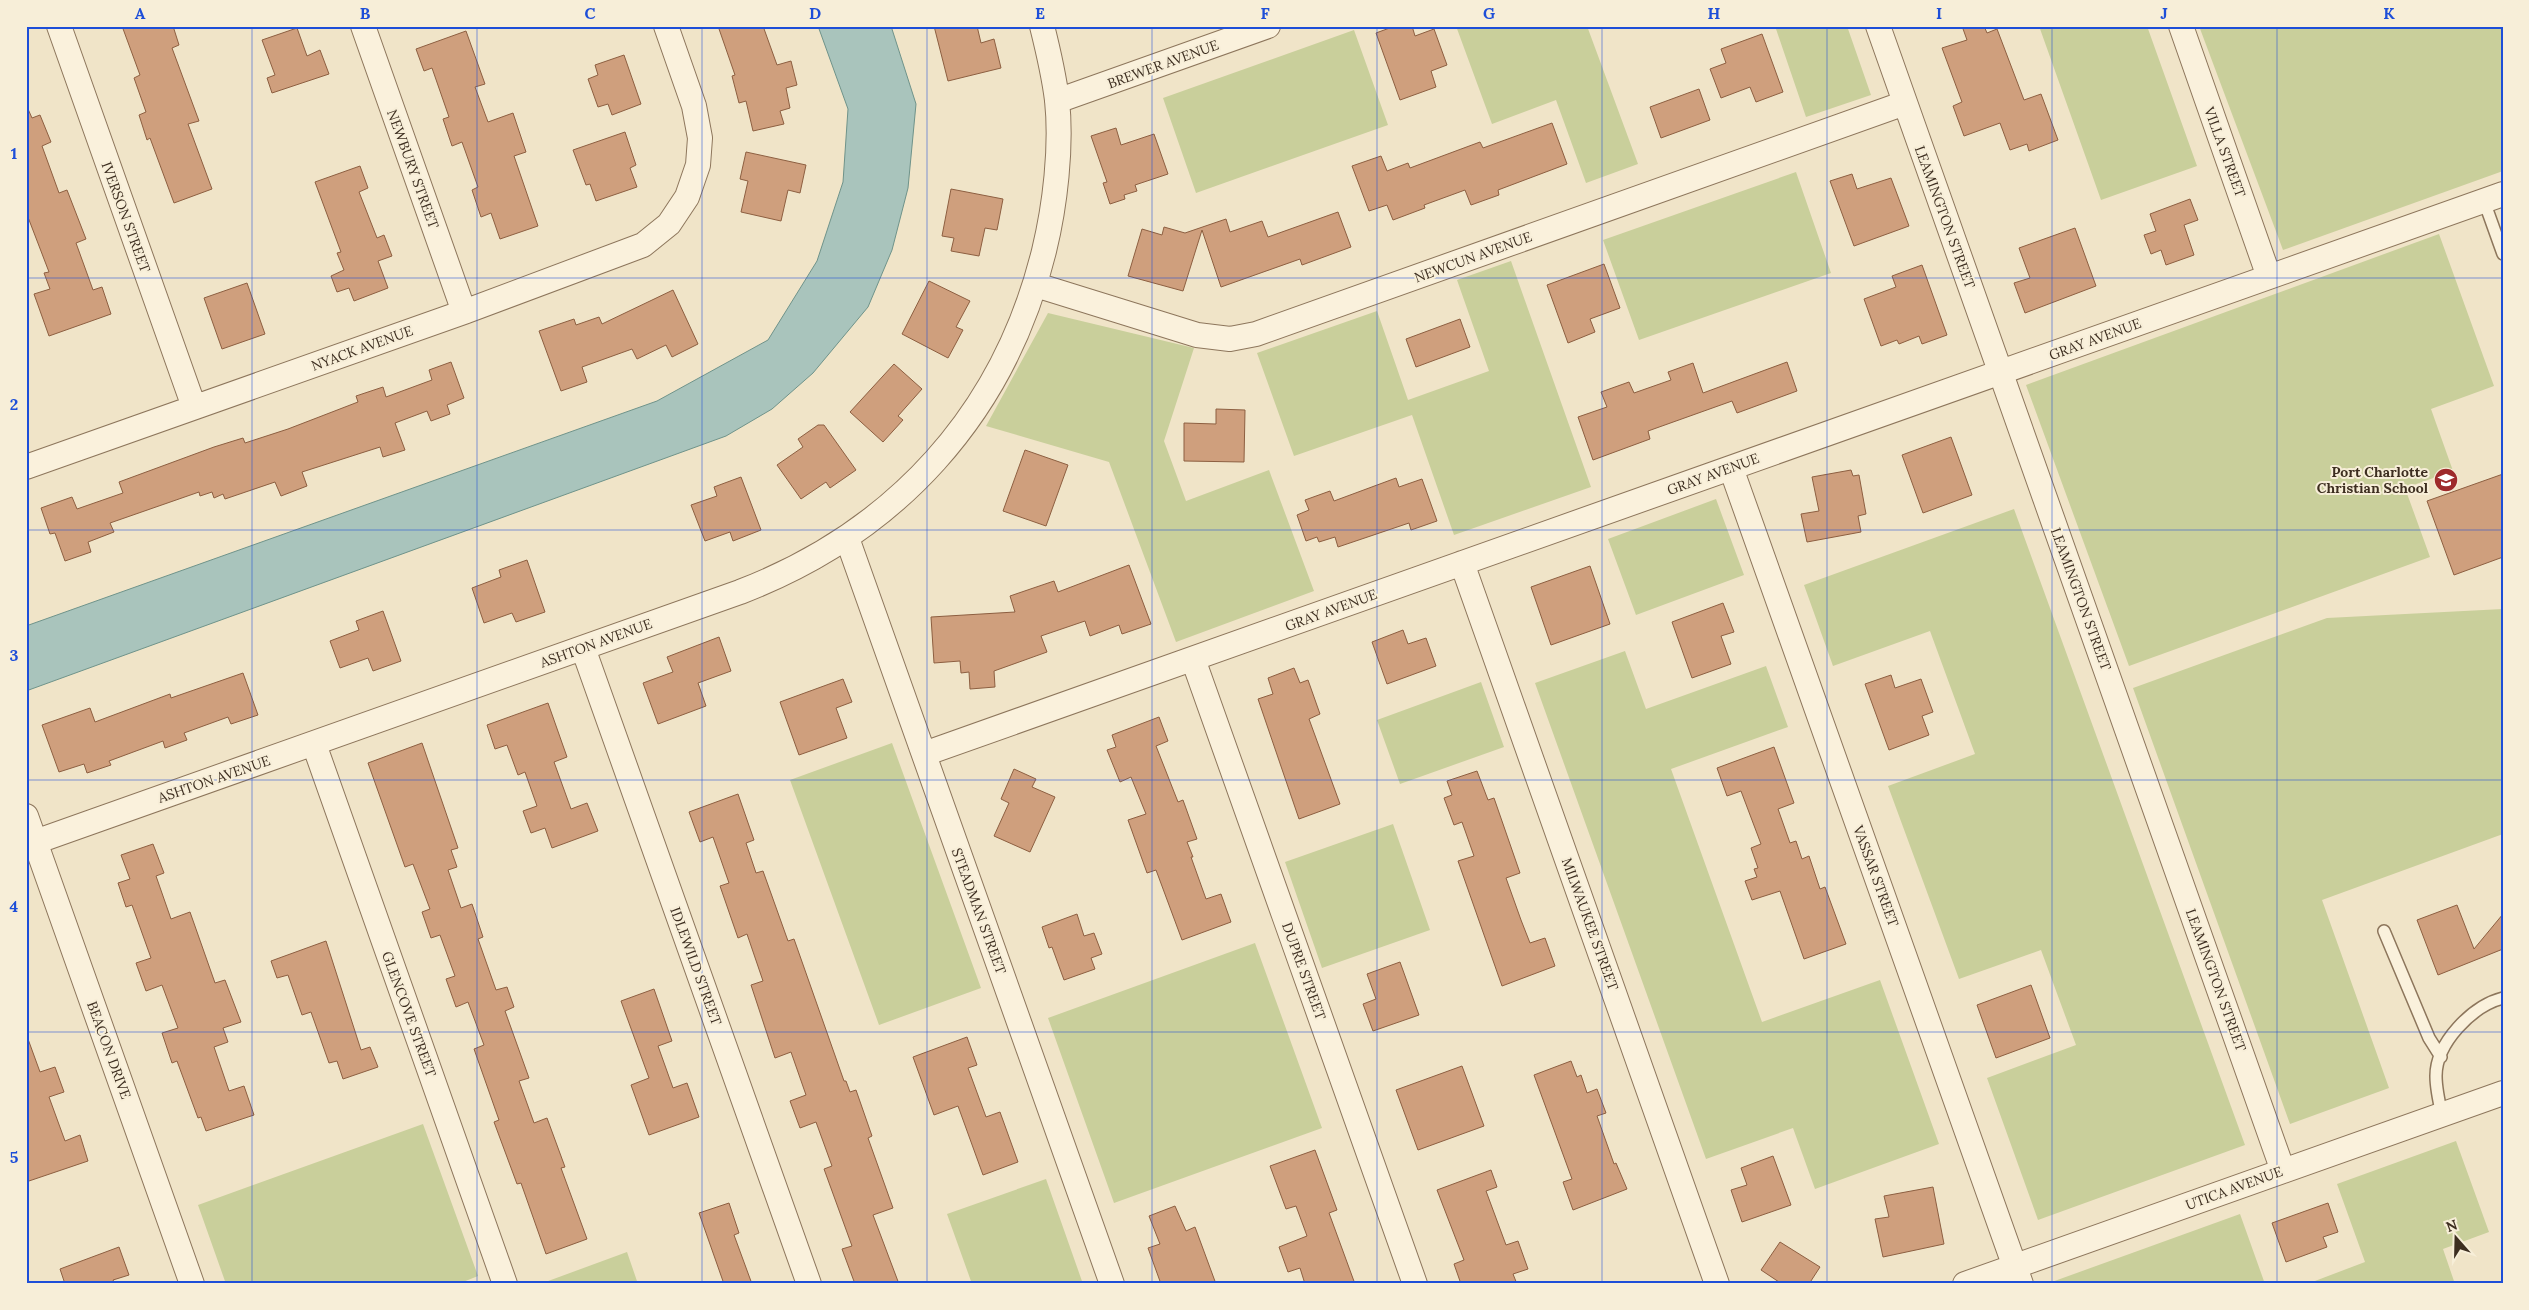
<svg xmlns="http://www.w3.org/2000/svg" width="2529" height="1310" font-family="Lora,serif">
  <style>
    .green { fill: #c9cf9b }
    .water { fill: #a9c4bc; stroke: #6f938a }
    .building { fill: #cf9f7d; stroke: #8d5f41 }
    .lines { fill: none; stroke-linecap: round; stroke-linejoin: round }
    .lane-casing { stroke: #8d765c; stroke-width: 14 }
    .street-casing { stroke: #8d765c; stroke-width: 26 }
    .lane { stroke: #faf1dc; stroke-width: 11 }
    .street { stroke: #faf1dc; stroke-width: 24 }
    .grid { fill: none; stroke: #1d4ed8; stroke-width: 1; stroke-opacity: 0.55 }
    .labels { text-anchor: middle; dominant-baseline: central; stroke-width: 4; stroke-linejoin: round; paint-order: stroke }
    .street-label { font-size: 14px; fill: #3d2e20; stroke: #f7eed8 }
    .poi-label { font-size: 14px; font-weight: bold; fill: #3d2e20; stroke: #f7eed8; text-anchor: end }
    .neatline { fill: none; stroke: #1d4ed8; stroke-width: 2 }
    .grid-label { font-size: 16px; text-anchor: middle; font-weight: bold; fill: #1d4ed8 }
  </style>
  <rect width="100%" height="100%" fill="#f0e4c8"/>
  <path class="green" d="M1456,26H1587L1638,164L1586,183L1556,100L1492,124Z
    M1775,26H1847L1871,95L1806,117Z
    M2039,26H2147L2197,166L2101,200Z
    M2199,26H2503V171L2283,250Z
    M1354,30L1388,125L1196,193L1163,98Z
    M1796,172L1831,273L1639,340L1603,240Z
    M2439,234L2494,386L2431,409L2453,471L2405,488L2430,557L2129,666L2026,385Z
    M1511,261L1591,487L1454,535L1412,415L1294,456L1257,353L1377,311L1408,400L1489,371L1457,280Z
    M1048,313L1194,348L1164,441L1186,501L1269,470L1314,591L1176,642L1109,462L986,426Z
    M1716,499L1744,575L1636,615L1608,539Z
    M2014,509L2245,1145L2038,1220L1987,1078L2076,1045L2041,950L1959,979L1888,786L1975,754L1930,631L1833,666L1804,585Z
    M2503,609V834L2322,900L2389,1088L2290,1124L2133,688L2327,618Z
    M1625,651L1646,709L1766,666L1788,727L1671,769L1762,1022L1880,980L1939,1144L1815,1189L1793,1128L1706,1159L1535,683Z
    M1481,682L1504,747L1400,784L1377,720Z
    M892,743L981,988L879,1025L790,780Z
    M1393,824L1430,930L1322,968L1285,862Z
    M1255,943L1322,1128L1114,1203L1048,1018Z
    M423,1124L478,1276L458,1284H226L198,1205Z
    M2456,1141L2489,1232L2443,1249L2455,1284H2307L2365,1262L2337,1184Z
    M1046,1179L1083,1284H972L947,1214Z
    M2240,1214L2265,1284H2049V1283Z
    M627,1252L638,1284H540Z"/>
  <path class="water" d="M818,26H891L916,104L908,188L892,250L868,307L813,373L772,409L726,436L26,691V626L657,401L768,340L817,261L843,182L848,109Z"/>
  <path class="building" d="M122,26H173L179,45L172,48L199,121L188,124L212,189L174,203L150,138L147,140L139,115L146,112L134,78L140,75Z
    M718,26H763L777,65L791,61L797,85L786,88L790,108L780,111L784,124L753,131L746,101L739,103L732,76L735,75Z
    M934,26H977L981,43L994,39L1001,68L948,81Z
    M1395,26H1412L1415,36L1434,29L1447,65L1431,71L1436,87L1400,100L1376,33Z
    M1962,26H1984L1987,33L1997,29L2024,100L2041,94L2058,140L2029,151L2027,144L2010,150L2000,123L1964,136L1953,106L1962,102L1942,48L1967,40Z
    M297,28L307,56L320,50L329,74L272,93L267,78L275,75L262,40Z
    M466,31L485,84L475,87L488,122L513,113L526,152L514,156L538,226L500,239L491,213L481,217L472,190L478,187L462,142L452,146L443,119L449,117L432,68L424,71L416,49Z
    M1762,34L1783,92L1756,102L1750,87L1721,98L1710,69L1726,63L1721,49Z
    M624,55L641,104L612,115L608,104L598,107L588,79L598,75L595,65Z
    M1699,89L1710,120L1661,138L1650,107Z
    M26,109H28L32,118L40,115L51,142L42,146L59,193L67,190L86,239L76,243L93,290L102,287L111,314L49,336L34,294L50,289L44,273L49,272L26,212Z
    M1552,123L1567,164L1498,190L1499,195L1471,205L1465,190L1424,205L1425,208L1393,220L1387,205L1369,211L1352,166L1381,156L1387,171L1408,163L1410,168L1480,142L1483,148Z
    M1116,128L1121,145L1154,134L1168,174L1135,185L1137,191L1124,195L1125,199L1110,204L1103,183L1107,182L1091,136Z
    M625,132L636,165L630,168L637,187L596,201L590,184L586,185L573,150Z
    M746,152L806,165L800,193L788,190L781,221L741,212L748,181L740,179Z
    M360,166L368,188L359,192L377,238L384,235L392,256L378,261L388,288L354,301L349,288L337,292L331,276L344,270L337,253L341,252L315,182Z
    M1852,174L1857,189L1891,178L1909,226L1854,246L1830,181Z
    M951,189L1003,199L997,230L985,228L979,256L951,251L954,238L942,236Z
    M2190,199L2198,220L2184,225L2194,255L2166,265L2161,250L2151,254L2144,235L2156,231L2150,214Z
    M1338,212L1351,247L1302,265L1300,259L1221,287L1202,230L1183,291L1128,276L1142,229L1162,235L1164,227L1185,233L1226,219L1230,232L1262,221L1268,237Z
    M2075,228L2096,286L2025,313L2014,283L2030,278L2019,248Z
    M1604,264L1620,308L1590,319L1595,332L1568,343L1547,285Z
    M1922,265L1947,335L1922,344L1919,336L1899,344L1897,340L1881,346L1864,299L1896,287L1892,276Z
    M929,281L970,301L956,327L963,330L948,358L902,334Z
    M247,283L265,334L222,349L204,298Z
    M673,290L698,344L672,357L666,345L637,359L632,349L582,367L587,382L561,391L539,331L574,319L576,325L599,317L602,324Z
    M1460,319L1470,347L1416,367L1406,339Z
    M451,362L464,398L447,405L450,414L431,421L427,411L395,423L405,450L383,457L380,447L302,472L307,486L281,496L275,482L225,499L223,494L214,498L212,492L200,496L199,492L110,523L114,532L88,542L91,552L65,561L55,533L50,534L41,508L72,497L77,509L123,493L119,482L214,447L243,438L245,443L288,429L358,402L356,396L383,387L386,397L432,380L429,370Z
    M1787,362L1797,391L1737,413L1732,401L1648,431L1650,439L1593,460L1578,417L1607,407L1601,392L1629,382L1634,393L1671,380L1668,372L1693,363L1703,393Z
    M894,364L922,389L898,416L903,420L883,442L850,412Z
    M1216,409L1245,410L1244,462L1184,461V423L1216,424Z
    M818,425H824L856,470L830,488L826,482L801,499L777,465L803,447L798,439Z
    M1951,437L1972,495L1923,513L1902,455Z
    M1025,450L1068,465L1046,526L1003,511Z
    M1851,470L1853,476L1859,475L1866,514L1858,516L1861,532L1807,542L1801,514L1819,511L1812,477Z
    M2503,474V557L2454,575L2427,501Z
    M741,477L761,530L733,541L730,532L705,541L691,505L717,496L714,487Z
    M1396,478L1399,487L1422,479L1437,521L1411,530L1409,523L1338,547L1335,537L1319,542L1317,537L1306,541L1297,515L1309,510L1305,500L1330,491L1334,501Z
    M527,560L545,612L516,622L512,613L484,623L472,588L501,577L499,570Z
    M1129,565L1151,624L1122,634L1119,625L1090,636L1085,621L1041,636L1047,652L994,671L995,687L970,689L969,672L961,673L960,661L934,663L931,617L1015,612L1010,596L1054,581L1058,592Z
    M1590,566L1610,624L1551,645L1531,587Z
    M1723,603L1734,632L1721,636L1731,664L1692,678L1672,622Z
    M383,611L401,661L373,671L368,658L340,668L330,641L359,630L356,621Z
    M1403,630L1408,644L1426,638L1436,666L1387,684L1372,642Z
    M719,637L731,671L698,683L706,706L658,724L643,683L673,672L667,657Z
    M1294,668L1300,683L1308,680L1320,714L1309,719L1340,804L1299,819L1258,699L1273,694L1268,678Z
    M243,673L258,715L231,724L228,717L184,733L187,740L165,748L163,741L109,761L111,765L87,773L84,764L59,772L42,725L90,708L95,722L170,694L171,698Z
    M1891,675L1895,688L1921,679L1933,712L1922,716L1929,735L1889,750L1865,684Z
    M843,679L852,702L836,708L847,738L799,755L780,702Z
    M548,703L567,757L554,762L571,809L587,803L598,831L552,848L545,828L531,833L523,811L537,806L525,772L518,775L507,745L495,749L487,725Z
    M1159,717L1168,741L1156,746L1178,802L1183,800L1197,839L1187,842L1193,857H1191L1206,899L1221,894L1231,922L1182,940L1156,870L1147,873L1128,820L1146,814L1131,777L1120,782L1107,750L1116,747L1112,735Z
    M422,743L458,848L451,850L457,867L448,870L461,908L472,904L483,937L478,939L496,990L507,987L514,1007L505,1011L529,1078L519,1081L534,1123L547,1118L565,1167L561,1168L587,1239L546,1254L521,1183L517,1184L494,1122L499,1120L474,1049L484,1045L468,1002L456,1007L446,979L455,976L440,935L431,938L422,912L430,909L413,864L405,867L368,763Z
    M1774,747L1794,803L1778,809L1790,843L1796,841L1802,859L1809,856L1820,889L1825,887L1846,944L1804,959L1780,891L1752,900L1745,881L1757,877L1754,869L1758,868L1751,848L1761,844L1741,791L1727,796L1717,768Z
    M1014,769L1036,779L1032,787L1055,797L1030,852L994,836L1009,803L1001,799Z
    M1477,771L1488,800L1494,798L1520,873L1506,878L1521,920L1530,943L1545,938L1555,966L1502,986L1458,861L1474,856L1462,822L1454,825L1444,798L1452,795L1447,781Z
    M738,794L754,840L746,843L756,873L763,871L788,941L794,939L844,1081H846L850,1092L856,1090L872,1136L868,1138L893,1208L873,1215L899,1284H855L842,1249L852,1246L824,1169L832,1166L816,1122L800,1128L790,1101L806,1095L791,1052L775,1058L751,985L763,981L747,934L738,938L720,886L729,883L713,837L700,842L689,812Z
    M153,844L164,873L156,876L171,919L190,912L215,983L225,980L241,1022L223,1028L228,1042L214,1047L229,1091L244,1086L254,1115L206,1131L201,1117L198,1118L177,1061L172,1063L162,1033L178,1028L162,985L146,991L136,963L151,958L132,905L126,907L118,883L130,879L121,855Z
    M2457,905L2474,949L2503,914V949L2438,975L2417,920Z
    M1077,914L1084,936L1094,933L1102,954L1091,958L1095,969L1064,980L1052,947L1049,948L1042,927Z
    M326,941L361,1050L370,1047L378,1067L343,1079L337,1061L329,1063L311,1012L302,1015L288,975L277,978L271,961Z
    M1400,962L1419,1015L1373,1031L1363,1004L1376,999L1367,974Z
    M2031,985L2050,1038L1996,1058L1977,1005Z
    M654,989L672,1041L658,1046L673,1088L687,1083L699,1117L649,1135L631,1085L649,1078L621,1001Z
    M967,1037L977,1065L968,1068L986,1117L1000,1112L1018,1162L983,1175L958,1106L934,1115L913,1057Z
    M28,1039L40,1072L55,1067L64,1092L49,1097L65,1141L80,1135L88,1161L26,1182V1040Z
    M1571,1061L1577,1077L1581,1075L1587,1093L1597,1089L1606,1113L1597,1116L1614,1164L1616,1163L1627,1189L1573,1210L1563,1182L1572,1179L1534,1075Z
    M1462,1066L1484,1126L1418,1150L1396,1090Z
    M1315,1150L1337,1210L1329,1213L1355,1284H1305L1300,1268L1288,1272L1279,1247L1307,1236L1296,1206L1286,1209L1270,1166Z
    M1773,1156L1791,1205L1742,1222L1731,1190L1747,1185L1741,1168Z
    M1491,1170L1497,1187L1486,1191L1506,1245L1518,1241L1528,1269L1513,1274L1517,1284H1461L1454,1264L1464,1260L1437,1190Z
    M1933,1187L1944,1244L1883,1257L1875,1219L1889,1217L1884,1196Z
    M729,1203L739,1233L734,1235L752,1284H724L699,1213Z
    M2328,1203L2338,1232L2323,1237L2327,1247L2286,1262L2272,1223Z
    M1175,1206L1186,1231L1195,1227L1216,1284H1161L1148,1248L1160,1244L1149,1216Z
    M1780,1242L1820,1267L1809,1284H1782L1761,1270Z
    M119,1247L129,1275L113,1280L115,1284H65L60,1269Z"/>
  <g class="lines">
    <g class="lane-casing">
      <path id="lane" d="M2484,201L2503,254
        M2384,931L2429,1038L2441,1057
        M2442,1115C2439,1102 2436,1089 2436,1076C2436,1043 2472,1006 2503,998"/>
    </g>
    <g class="street-casing">
      <path id="street" d="M59,26L194,407
        M363,26L464,312
        M1878,26L2283,1171
        M2181,26L2269,277
        M1057,101L1268,26
        M1036,285L1197,335L1230,339L1256,334L1905,103
        M26,467L464,312L643,245L669,224L687,197L698,165L700,138L694,106L666,26
        M1731,468L2021,1284
        M847,538L1112,1284
        M1462,563L1717,1284
        M583,648L809,1284
        M1193,659L1415,1284
        M314,744L505,1284
        M924,754L2503,194
        M26,816L192,1284
        M35,842L740,592C896,532 1004,414 1044,251C1055,206 1062,147 1057,100C1054,76 1048,50 1042,26
        M1965,1284L2503,1093"/>
    </g>
    <use href="#lane" class="lane"/>
    <use href="#street" class="street"/>
  </g>
  <path class="grid" d="M252,26V1284M477,26V1284M702,26V1284M927,26V1284M1152,26V1284M1377,26V1284M1602,26V1284M1827,26V1284M2052,26V1284M2277,26V1284M26,278H2503M26,530H2503M26,780H2503M26,1032H2503"/>
  <defs>
    <g id="school-disc" transform="scale(1.25)"><circle r="9.5" fill="#9e2a2b" stroke="#f7eed8"/><path d="M0-5L7-2L0 1L-7-2ZM-4 1L0 2.5L4 1V4Q0 6-4 4Z" fill="#fff"/></g>
  </defs>
  <g fill-rule="evenodd">
    <use href="#school-disc" x="2446" y="480"/>
  </g>
  <g class="labels">
    <g class="street-label">
      <text transform="translate(1163 64) rotate(-20)">BREWER AVENUE</text>
      <text transform="translate(2225 152) rotate(70)">VILLA STREET</text>
      <text transform="translate(413 169) rotate(70)">NEWBURY STREET</text>
      <text transform="translate(126 217) rotate(70)">IVERSON STREET</text>
      <text transform="translate(1945 217) rotate(70)">LEAMINGTON STREET</text>
      <text transform="translate(1473 257) rotate(-20)">NEWCUN AVENUE</text>
      <text transform="translate(2095 339) rotate(-20)">GRAY AVENUE</text>
      <text transform="translate(362 348) rotate(-20)">NYACK AVENUE</text>
      <text transform="translate(1713 474) rotate(-20)">GRAY AVENUE</text>
      <text transform="translate(2081 599) rotate(70)">LEAMINGTON STREET</text>
      <text transform="translate(1331 610) rotate(-20)">GRAY AVENUE</text>
      <text transform="translate(596 643) rotate(-20)">ASHTON AVENUE</text>
      <text transform="translate(214 779) rotate(-19)">ASHTON AVENUE</text>
      <text transform="translate(1876 876) rotate(70)">VASSAR STREET</text>
      <text transform="translate(979 911) rotate(70)">STEADMAN STREET</text>
      <text transform="translate(1590 924) rotate(70)">MILWAUKEE STREET</text>
      <text transform="translate(696 966) rotate(70)">IDLEWILD STREET</text>
      <text transform="translate(1304 971) rotate(70)">DUPRE STREET</text>
      <text transform="translate(2216 980) rotate(70)">LEAMINGTON STREET</text>
      <text transform="translate(409 1014) rotate(70)">GLENCOVE STREET</text>
      <text transform="translate(109 1050) rotate(70)">BEACON DRIVE</text>
      <text transform="translate(2234 1188) rotate(-20)">UTICA AVENUE</text>
    </g>
    <g class="poi-label">
      <text x="2428" y="472">Port Charlotte<tspan x="2428" dy="16">Christian School</tspan></text>
    </g>
  </g>
  <rect width="2529" height="1310" fill="none" stroke="#f7eed8" stroke-width="55"/>
  <g transform="translate(2456 1238) rotate(340)" stroke="#f7eed8" stroke-width="4" paint-order="stroke">
  <path d="M0-4L9 19L0 12L-9 19Z" fill="#3d2e20"/>
  <text y="-8" font-size="14" font-weight="bold" text-anchor="middle" fill="#3d2e20">N</text>
  </g>
  <rect x="28" y="28" width="2474" height="1254" class="neatline"/>
  <g class="grid-label">
    <text x="140" y="19">A</text>
    <text x="365" y="19">B</text>
    <text x="590" y="19">C</text>
    <text x="815" y="19">D</text>
    <text x="1040" y="19">E</text>
    <text x="1265" y="19">F</text>
    <text x="1489" y="19">G</text>
    <text x="1714" y="19">H</text>
    <text x="1939" y="19">I</text>
    <text x="2164" y="19">J</text>
    <text x="2389" y="19">K</text>
    <text x="14" y="159">1</text>
    <text x="14" y="410">2</text>
    <text x="14" y="661">3</text>
    <text x="14" y="912">4</text>
    <text x="14" y="1163">5</text>
  </g>
</svg>
